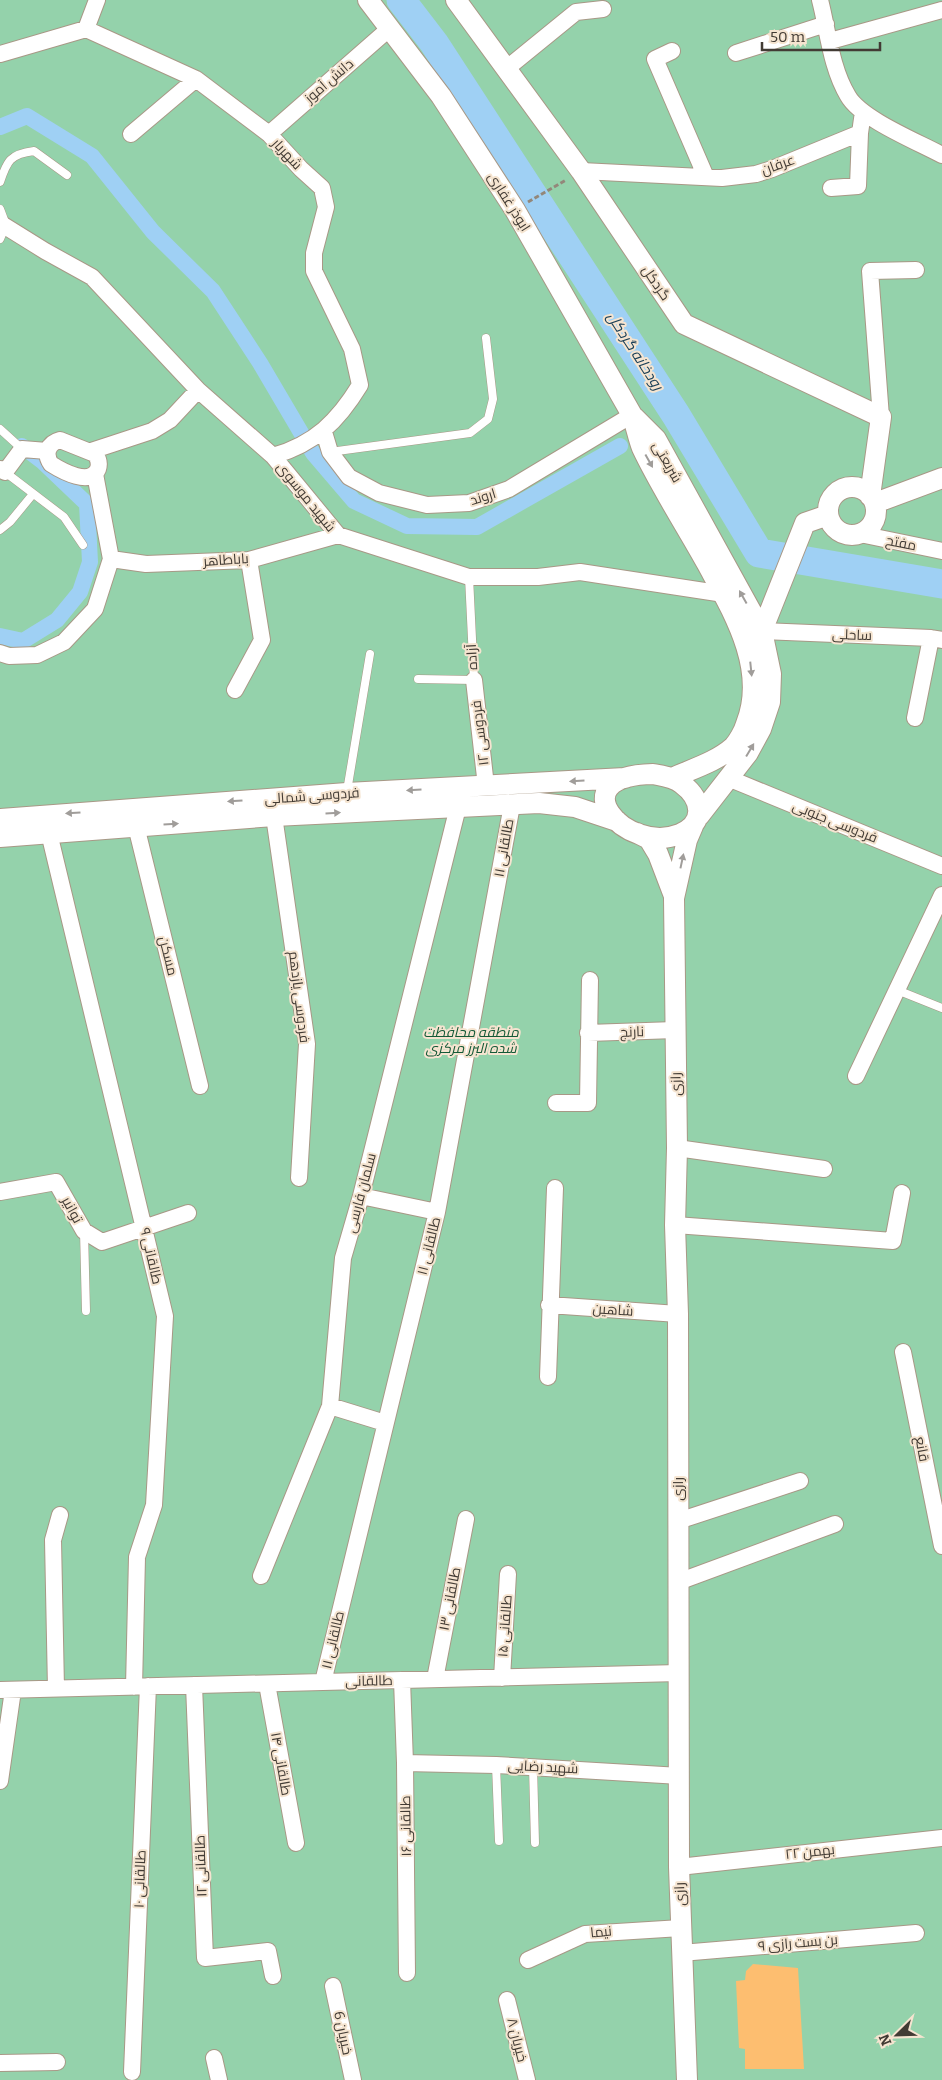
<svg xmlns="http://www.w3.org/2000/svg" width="942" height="2080" font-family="Bitter,Cairo,serif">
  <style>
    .green { fill: #94d2ab }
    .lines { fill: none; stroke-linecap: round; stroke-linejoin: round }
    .canal { stroke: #9fd0f4; stroke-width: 16 }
    .river { stroke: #9fd0f4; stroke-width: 29 }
    .building { fill: #fdbe70 }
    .service-casing { stroke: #a89886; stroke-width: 9 }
    .minor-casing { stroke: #a89886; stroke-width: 18 }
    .tertiary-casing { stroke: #a89886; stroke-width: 22 }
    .path { stroke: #93877a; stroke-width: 3; stroke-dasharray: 5 2.5; stroke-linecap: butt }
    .service { stroke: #fff; stroke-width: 8 }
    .minor { stroke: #fff; stroke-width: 16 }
    .tertiary { stroke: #fff; stroke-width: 20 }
    .oneway { fill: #a09d9a }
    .labels { text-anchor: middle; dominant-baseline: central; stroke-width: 4; stroke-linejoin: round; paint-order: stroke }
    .street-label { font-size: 14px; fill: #423b34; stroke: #f5e4d0 }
    .park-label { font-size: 14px; font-style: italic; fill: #135936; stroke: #f5e4d0 }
    .water-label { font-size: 15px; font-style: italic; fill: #1b4058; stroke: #f5e4d0 }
  </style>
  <rect width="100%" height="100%" fill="#f5e4d0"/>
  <path class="green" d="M0,0H942V2080H0Z"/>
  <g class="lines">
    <path class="canal" d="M0,127L27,116L92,156L153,232L213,291L260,363L313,453L354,501L407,526L477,527L620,446
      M0,636L23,641L57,620L80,592L90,562L87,504L43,462L22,446"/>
    <path class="river" d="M401,0L434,43L676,415L759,553L942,584"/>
  </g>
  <path class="building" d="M753,1964L798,1968L804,2069H745V2049L739,2048L736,1981L745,1980L746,1971Z"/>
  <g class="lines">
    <g class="service-casing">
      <path id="service" d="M0,182C7,161 10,154 34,151L67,175
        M0,209L6,225L0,239
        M0,429L22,449
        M330,452L470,433L488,419L493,399L486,338
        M5,472L64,517L83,545
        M0,530L10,522L33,494
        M418,679L474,680L469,577
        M347,791L370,654
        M897,990L942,1008
        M84,1231L86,1311
        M496,1765L499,1841
        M533,1766L535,1843"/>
    </g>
    <g class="minor-casing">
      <path id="minor" d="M820,0C828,31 831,68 848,96C861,119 918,142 942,155
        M86,29L97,0
        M830,41L942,10
        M672,51L655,59L706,177
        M736,53L826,24
        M0,54L86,29L196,79L269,134L301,169L322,188L326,207L314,253V271L352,349L360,385C338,421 315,444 273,456
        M506,69L576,12L603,9
        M131,134L196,79
        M269,134L390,28
        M581,171L722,178L756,174L772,169L860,133L863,112
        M831,188L858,186L860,133
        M0,223L45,251L92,277L198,390L273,456L338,535L469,577H538L580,572L724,594
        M881,417L870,271L916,270
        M324,432L330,452L349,477L379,493L427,505L469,503L509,489L632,415
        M60,440L95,454C98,458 100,463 98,469C91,487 62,471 51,464C44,454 48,443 60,440Z
        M91,451L152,431L170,420L198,390
        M0,469L5,472L22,449L47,451
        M860,534L942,551
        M111,559L146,564L249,560L338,535
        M762,631L931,638L942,640
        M0,653L9,656L37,655L64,642L95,609L111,559L95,474
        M474,680L486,786
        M235,690L262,640L249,560
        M915,718L931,638
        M728,778L942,866
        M274,816L307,1044L299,1178
        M136,826L200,1086
        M49,833L165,1316L154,1505L137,1557L134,1687
        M588,1033L675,1030
        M856,1076L942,895
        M556,1103H588L590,980
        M677,1148L824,1169
        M0,1192L56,1182L84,1231L102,1242L188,1213
        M361,1196L437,1212
        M675,1225L893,1241L902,1193
        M549,1305L678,1314
        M903,1352L942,1546
        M548,1377L555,1188
        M330,1406L385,1423
        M678,1521L800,1481
        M261,1576L330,1406L343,1258L361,1196L458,807
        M678,1582L835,1524
        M502,1678L508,1574
        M435,1679L466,1519
        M402,1680L405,1763L407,1973
        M323,1682L437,1212L512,805
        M267,1684L296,1843
        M194,1685L205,1958L268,1951L273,1976
        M56,1689L53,1540L60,1515
        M0,1690L679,1673
        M405,1763L496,1765L680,1776
        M0,1781L13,1690
        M679,1867L942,1838
        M681,1953L916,1933
        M528,1960L585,1934L681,1928
        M333,1986L353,2080
        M507,2000L527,2080
        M214,2058L219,2080
        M0,2063L57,2062
        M132,2072L148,1686"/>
    </g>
    <g class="tertiary-casing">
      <path id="tertiary" d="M368,0L441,96L515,210L632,415C636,426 638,438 642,448C661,488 686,526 707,564C733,612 768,669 746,724C744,731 738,742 733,747C716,762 692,769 672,778
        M456,0L581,171L684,324L881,417L870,496
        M634,417L656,439L762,631L771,674L770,702L761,729L748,753L699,816
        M828 511a24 24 0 1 1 48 0a24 24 0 1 1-48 0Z
        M875,503L942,478
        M762,631L805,523L828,515
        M653,774C663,776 674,777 682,784C702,799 706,823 680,834C625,856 557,776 653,774Z
        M0,819L347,793L625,778
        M637,833L649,839L658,854L674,896
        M0,837L274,816L539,803L575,807L617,821
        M687,2080L679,1867L678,1314L675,1225L677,1148L674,898L687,840L693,826"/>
    </g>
    <path class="path" d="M528,202L566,180"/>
    <use href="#service" class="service"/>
    <use href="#minor" class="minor"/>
    <use href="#tertiary" class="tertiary"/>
  </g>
  <defs><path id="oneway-solid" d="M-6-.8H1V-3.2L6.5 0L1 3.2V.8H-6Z" transform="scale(1.25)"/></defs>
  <g class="oneway">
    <use href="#oneway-solid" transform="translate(649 461) rotate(61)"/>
    <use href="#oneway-solid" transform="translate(743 597) rotate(-119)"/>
    <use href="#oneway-solid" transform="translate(751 669) rotate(84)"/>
    <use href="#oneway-solid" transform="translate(750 750) rotate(-59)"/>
    <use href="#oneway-solid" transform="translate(577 781) rotate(177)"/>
    <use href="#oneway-solid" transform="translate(414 790) rotate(177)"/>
    <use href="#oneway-solid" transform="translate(235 801) rotate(176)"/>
    <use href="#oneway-solid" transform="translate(73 813) rotate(176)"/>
    <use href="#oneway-solid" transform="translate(333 813) rotate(-3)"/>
    <use href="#oneway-solid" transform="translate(171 824) rotate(-4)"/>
    <use href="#oneway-solid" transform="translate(682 861) rotate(-78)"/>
  </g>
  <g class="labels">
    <g class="street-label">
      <text transform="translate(329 81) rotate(-41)">دانش آموز</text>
      <text transform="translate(287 154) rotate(47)">شهریار</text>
      <text transform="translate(778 165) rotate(-20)">عرفان</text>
      <text transform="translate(509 202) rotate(58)">ابوذر غفاری</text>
      <text transform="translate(656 283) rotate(56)">گردکل</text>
      <text transform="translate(667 462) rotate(60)">شریعتی</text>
      <text transform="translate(306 497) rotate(51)">شهید موسوی</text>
      <text transform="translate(483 497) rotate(-17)">اروند</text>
      <text transform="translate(901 543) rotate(11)">مفتح</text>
      <text transform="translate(226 560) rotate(-4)">باباطاهر</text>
      <text transform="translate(852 635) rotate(2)">ساحلی</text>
      <text transform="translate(472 657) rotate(-93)">آزاده</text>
      <text transform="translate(480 733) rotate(-97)">فردوسی ۱۲</text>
      <text transform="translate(312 796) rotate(-4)">فردوسی شمالی</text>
      <text transform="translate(835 822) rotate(22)">فردوسی جنوبی</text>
      <text transform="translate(504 848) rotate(-80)">طالقانی ۱۱</text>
      <text transform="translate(168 956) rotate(76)">مسکن</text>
      <text transform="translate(299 997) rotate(83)">فردوسی یازدهم</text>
      <text transform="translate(632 1032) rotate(-2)">نارنج</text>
      <text transform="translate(676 1084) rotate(-91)">رازی</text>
      <text transform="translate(361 1193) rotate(-75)">سلمان فارسی</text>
      <text transform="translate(72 1210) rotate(61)">توانیر</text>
      <text transform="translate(429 1246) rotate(-76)">طالقانی ۱۱</text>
      <text transform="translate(151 1256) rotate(77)">طالقانی ۹</text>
      <text transform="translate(613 1310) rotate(4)">شاهین</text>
      <text transform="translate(922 1449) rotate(79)">قانع</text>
      <text transform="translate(678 1489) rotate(-90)">رازی</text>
      <text transform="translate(450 1599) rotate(-79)">طالقانی ۱۳</text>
      <text transform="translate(505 1626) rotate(-86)">طالقانی ۱۵</text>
      <text transform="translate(333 1640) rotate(-77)">طالقانی ۱۱</text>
      <text transform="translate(369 1681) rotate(-1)">طالقانی</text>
      <text transform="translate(281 1764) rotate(80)">طالقانی ۱۴</text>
      <text transform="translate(543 1767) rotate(3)">شهید رضایی</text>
      <text transform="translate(406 1826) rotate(-91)">طالقانی ۱۶</text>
      <text transform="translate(810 1852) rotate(-6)">۲۲ بهمن</text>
      <text transform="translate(201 1866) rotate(-92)">طالقانی ۱۲</text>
      <text transform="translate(140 1879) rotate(-88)">طالقانی ۱۰</text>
      <text transform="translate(680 1894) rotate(-92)">رازی</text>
      <text transform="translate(601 1932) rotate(-6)">نیما</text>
      <text transform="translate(798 1943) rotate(-5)">بن بست رازی ۹</text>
      <text transform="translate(343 2033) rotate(78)">خیریان 6</text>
      <text transform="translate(517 2040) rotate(76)">خیریان ۸</text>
    </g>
    <g class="park-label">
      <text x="471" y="1032">منطقه محافظت<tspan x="471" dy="16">شده البرز مرکزی</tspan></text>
    </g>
    <g class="water-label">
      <text transform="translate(635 351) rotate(57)">رودخانه گردکل</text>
    </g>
  </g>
  <g transform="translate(897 2035) rotate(247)" stroke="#f5e4d0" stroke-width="4" paint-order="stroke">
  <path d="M0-4L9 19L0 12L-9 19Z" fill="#423b34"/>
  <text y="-8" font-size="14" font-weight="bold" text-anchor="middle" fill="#423b34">N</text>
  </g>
  <path d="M762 42v8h118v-8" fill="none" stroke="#423b34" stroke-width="2.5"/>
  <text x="770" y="42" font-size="15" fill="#423b34" stroke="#f5e4d0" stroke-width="4" paint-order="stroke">50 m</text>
</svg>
